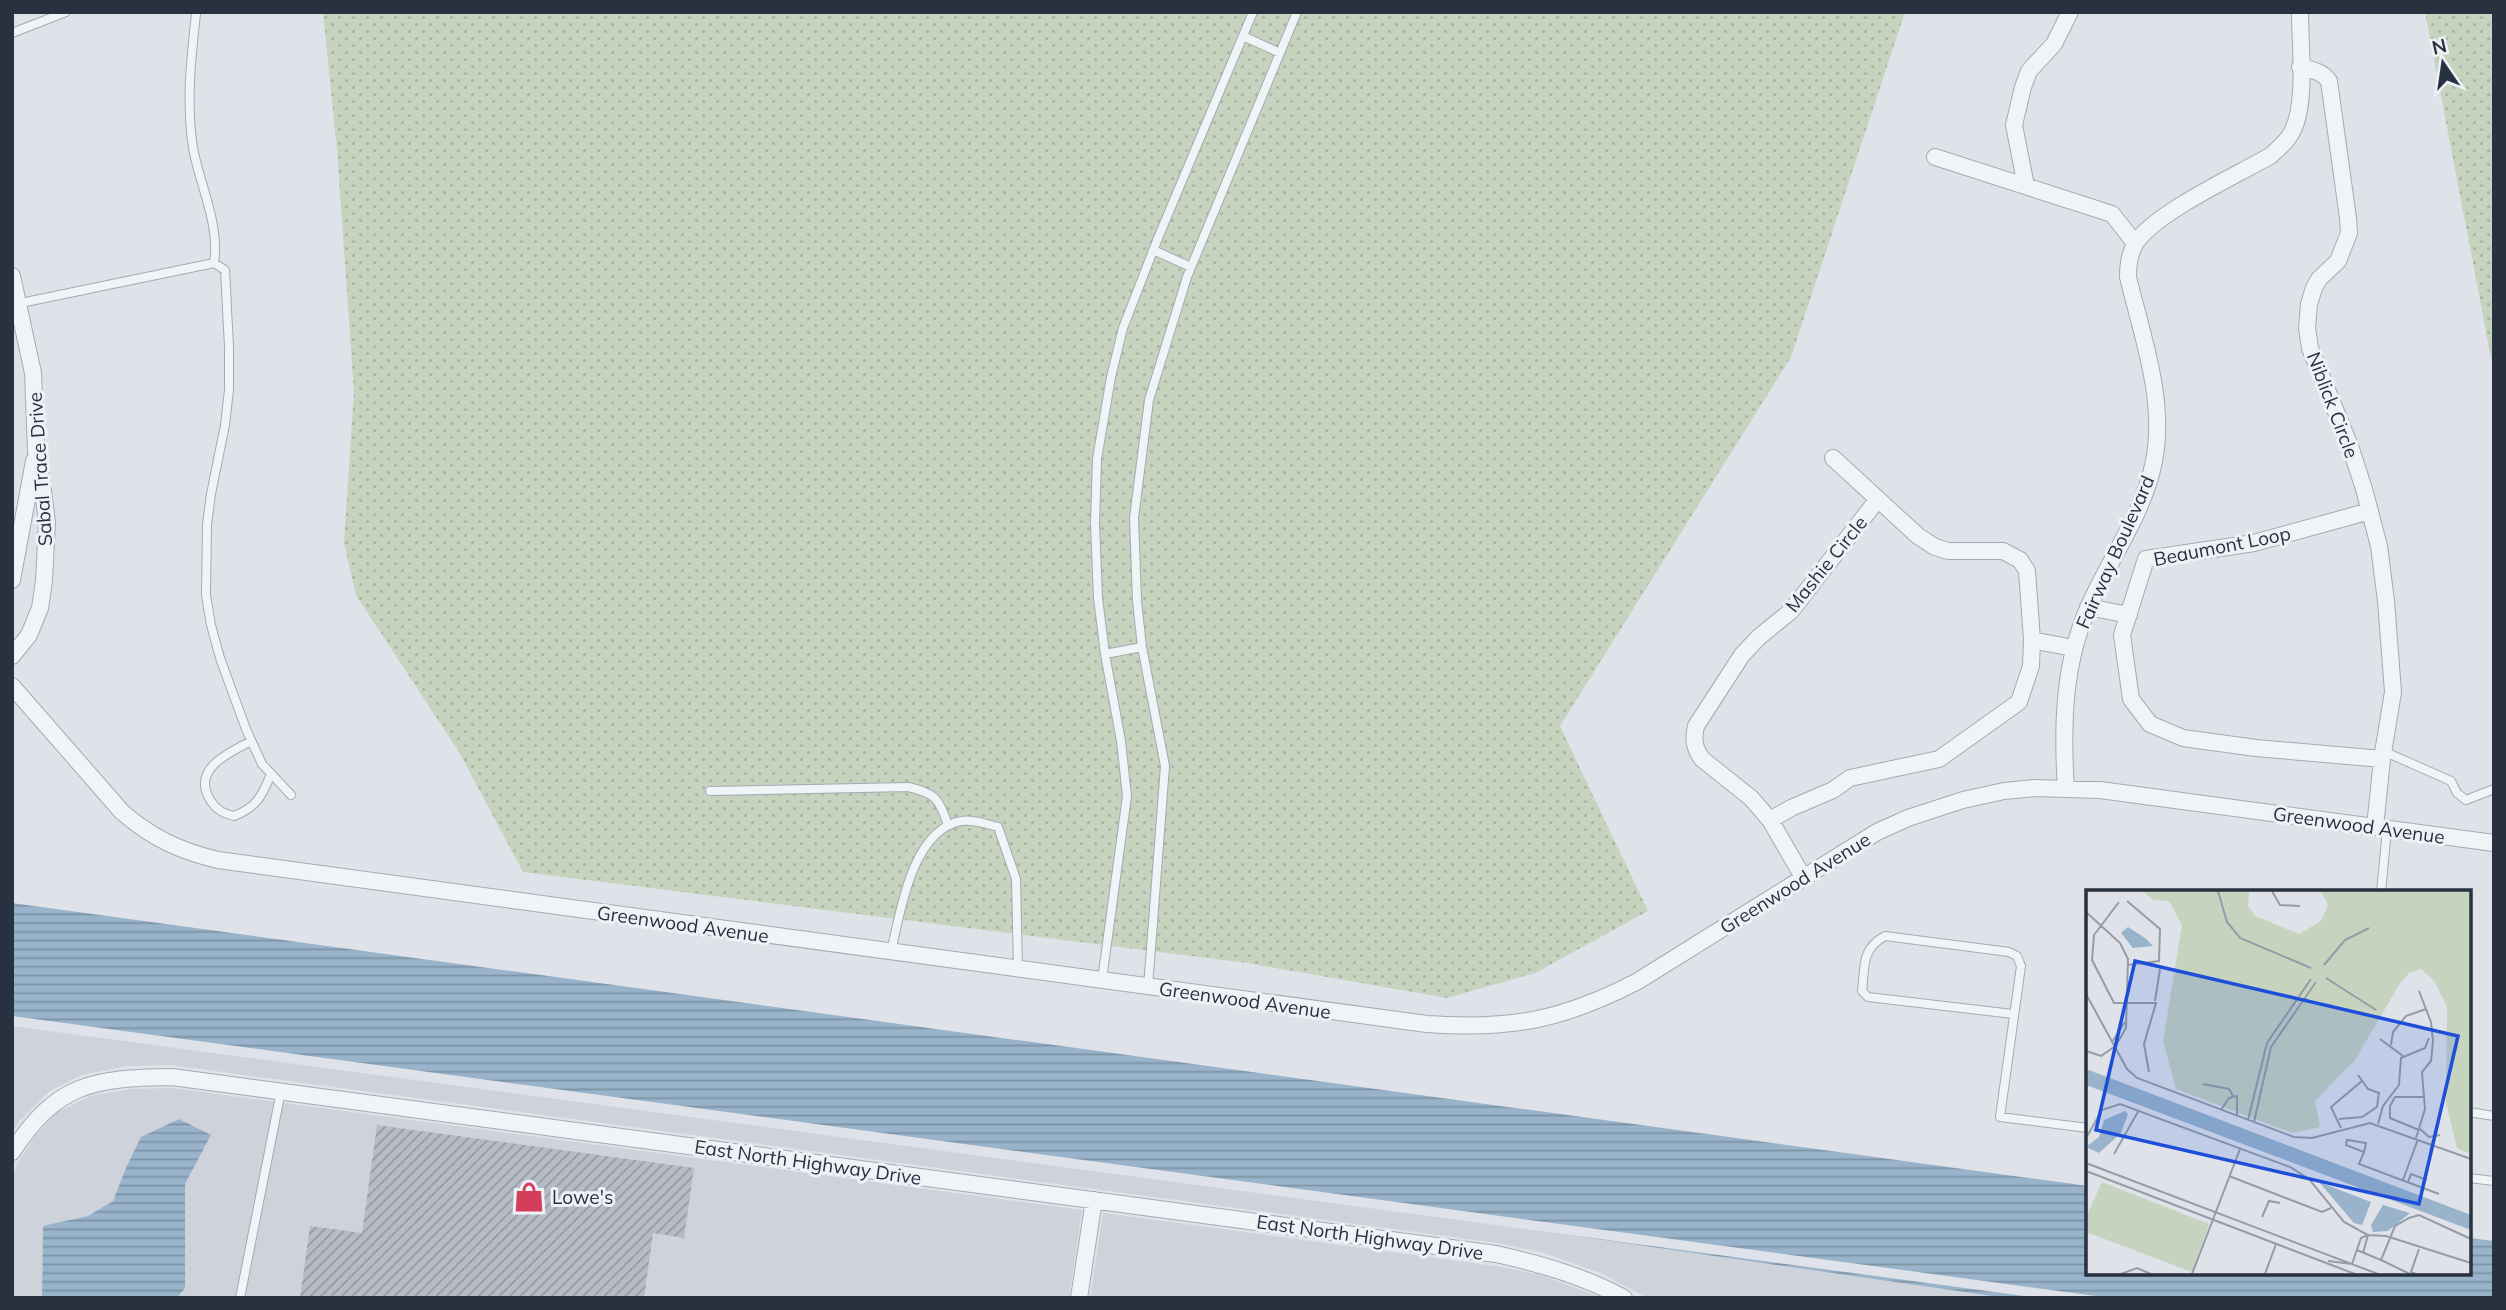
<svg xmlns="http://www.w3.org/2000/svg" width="2506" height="1310" font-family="Mulish,sans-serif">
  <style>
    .built { fill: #cdd2db }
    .grass { fill: url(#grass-dots) }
    .water { fill: url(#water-rules) }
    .building { fill: url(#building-hatch) }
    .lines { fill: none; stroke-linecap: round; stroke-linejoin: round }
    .lane-casing { stroke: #a4aab3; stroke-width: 10 }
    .street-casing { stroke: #a4aab3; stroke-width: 18 }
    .lane { stroke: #f1f4f7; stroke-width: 8 }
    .street { stroke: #f1f4f7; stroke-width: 16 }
    .labels { text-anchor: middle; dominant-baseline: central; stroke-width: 6; stroke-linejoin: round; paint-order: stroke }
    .street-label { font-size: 19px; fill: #273140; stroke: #eef2f6 }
    .poi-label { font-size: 19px; fill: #273140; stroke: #eef2f6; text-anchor: start }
    .inset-road { fill: none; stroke: #959ca5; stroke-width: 2 }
    .view { fill: #1d4ed8; fill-opacity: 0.15; stroke: #1d4ed8; stroke-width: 3.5 }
    .inset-edge { fill: none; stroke: #273140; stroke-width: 3.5 }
  </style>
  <defs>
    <pattern id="grass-dots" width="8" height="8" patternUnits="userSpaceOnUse" patternTransform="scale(1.75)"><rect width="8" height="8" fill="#c5d3bf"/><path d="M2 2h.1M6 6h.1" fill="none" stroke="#a9b6a5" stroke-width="1.8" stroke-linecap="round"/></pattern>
    <pattern id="water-rules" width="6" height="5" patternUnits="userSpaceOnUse" patternTransform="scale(1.75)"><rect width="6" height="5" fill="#98b3ca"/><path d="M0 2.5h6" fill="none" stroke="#7c92a5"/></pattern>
    <pattern id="building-hatch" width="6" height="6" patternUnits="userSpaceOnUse" patternTransform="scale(1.75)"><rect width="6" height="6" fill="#b6bcc6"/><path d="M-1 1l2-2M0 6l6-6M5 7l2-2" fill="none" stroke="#9499a2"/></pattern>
  </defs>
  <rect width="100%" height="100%" fill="#dfe3e9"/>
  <path class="built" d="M12,1026L1548,1232L2006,1298H1647L1603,1274L1545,1253L1497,1243L171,1065L127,1066L81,1075L48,1092L20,1120L12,1132Z
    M172,1088L1082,1210L1069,1298H177L185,1288V1184L211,1135L125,1169L113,1201L88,1216L43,1227L42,1298H12V1180L17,1164L36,1135L58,1112L90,1096L130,1089Z
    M1103,1213L1495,1266L1541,1275L1602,1298H1090Z"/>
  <path class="grass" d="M323,12H1905L1791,357L1560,726L1648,911L1535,973L1447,998L1247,963L523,872L459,752L356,595L344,543L354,392L337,150Z
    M2425,12H2494V373Z"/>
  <path class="water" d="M12,903L2088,1186V1273H2469V1238L2494,1241V1298H2111L12,1016Z
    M179,1119L211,1135L185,1184V1288L177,1298H42L43,1226L88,1216L113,1201L125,1170L141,1137Z
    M1548,1232L2039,1298H2006Z"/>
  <path class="building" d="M377,1125L694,1168L684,1238L653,1233L644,1298H300L310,1226L362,1233Z"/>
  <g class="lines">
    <g class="lane-casing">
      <path id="lane" d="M196,14C191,58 186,103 193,148C200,186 220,224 214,263
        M12,33L66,12
        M1243,36L1280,53
        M1153,250L1191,267
        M16,304L214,263L225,270L229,347V390L225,425L211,494L207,525L206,595L211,625L220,658L246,729L262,764L291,795
        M1105,654L1142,647
        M251,741C231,752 194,767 208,796C214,808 221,813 234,816C257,807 262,796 271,774
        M2383,751L2451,781L2457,793L2466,800L2494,789
        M710,791L908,787C935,793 939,798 948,825
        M2381,892L2387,829
        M891,952C900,913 912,830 961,821C973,819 986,824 998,827L1016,879L1018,969
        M1102,980L1127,796L1121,741L1105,654L1098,598L1095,524L1097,459L1111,377L1123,328L1158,238L1253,12
        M1148,987L1165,766L1142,647L1137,601L1134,518L1149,400L1187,277L1297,12
        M2013,1014L1868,997L1862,991C1865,967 1861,949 1885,936L2009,952L2017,956L2021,966L2000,1117L2088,1128
        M2469,1112L2494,1116
        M2469,1178L2494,1181
        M240,1298L281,1091"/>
    </g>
    <g class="street-casing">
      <path id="street" d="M2300,67C2312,70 2322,71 2329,81L2348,218L2349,233L2338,261L2319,279L2314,288L2309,304L2307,328L2310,348L2350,446L2364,489L2379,546L2386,601L2393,692L2382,759L2375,827
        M1935,157L2112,214L2135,243
        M2026,186L2014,125L2023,87L2029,71L2054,44L2070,12
        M12,276L33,373L36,452L43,491L47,522L44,581L40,608L29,635L12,656
        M2370,511L2254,543L2146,559L2122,635L2131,699L2150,724L2183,738L2256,748L2382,759
        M12,580L34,461
        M2088,607L2129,615
        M2032,640L2073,648
        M12,686L122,812C152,838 180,851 218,860L1427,1024C1511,1030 1563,1020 1638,981L1877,832L1908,818L1963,800L2004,791L2035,788L2100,790L2494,843
        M2066,789C2062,727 2063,664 2089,606C2110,558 2144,513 2154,461C2166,400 2142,336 2128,277C2128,266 2130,251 2137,241C2159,211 2235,176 2270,156C2278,149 2287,142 2292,132C2307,104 2300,45 2300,12
        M1770,820L1791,808L1833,790L1850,778L1939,759L2019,702L2031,666L2032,640L2027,571L2020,560L2003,551H1948L1935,547L1918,536L1833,458
        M1803,877L1770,820L1751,798L1702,759C1694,748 1693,739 1696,726L1742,655L1759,637L1791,611L1878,499
        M12,1152C57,1083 93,1078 172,1077L1496,1254C1541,1264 1583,1276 1624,1298
        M1079,1298L1094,1200"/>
    </g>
    <use href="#lane" class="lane"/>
    <use href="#street" class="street"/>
  </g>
  <defs>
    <g id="shop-bare" transform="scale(2.415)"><path d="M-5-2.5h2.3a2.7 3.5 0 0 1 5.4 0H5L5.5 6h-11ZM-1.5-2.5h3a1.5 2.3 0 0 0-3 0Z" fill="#d43e5b" stroke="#eef2f6" stroke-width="2.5" paint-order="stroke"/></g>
  </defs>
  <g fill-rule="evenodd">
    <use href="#shop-bare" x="529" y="1197"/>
  </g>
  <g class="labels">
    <g class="street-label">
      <text transform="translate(2333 405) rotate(69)">Niblick Circle</text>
      <text transform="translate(40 469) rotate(-94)">Sabal Trace Drive</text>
      <text transform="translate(2222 546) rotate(-11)">Beaumont Loop</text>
      <text transform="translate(2115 552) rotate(-66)">Fairway Boulevard</text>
      <text transform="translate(1826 564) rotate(-51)">Mashie Circle</text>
      <text transform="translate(2359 825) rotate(8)">Greenwood Avenue</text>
      <text transform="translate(1795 883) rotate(-32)">Greenwood Avenue</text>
      <text transform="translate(683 924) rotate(8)">Greenwood Avenue</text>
      <text transform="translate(1245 1000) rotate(8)">Greenwood Avenue</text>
      <text transform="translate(808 1162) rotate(8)">East North Highway Drive</text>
      <text transform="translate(1370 1237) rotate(8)">East North Highway Drive</text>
    </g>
    <g class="poi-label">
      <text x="552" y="1197">Lowe's</text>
    </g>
  </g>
  <g transform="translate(2086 890)">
    <rect width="385" height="385" fill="#dfe3e9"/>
    <path d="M57,1H163L162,16L169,26L213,44L235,31L242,15L235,1H385V259L381,263L371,258L360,213L361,117L349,92L335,79L323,83L313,95L269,170L229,211L234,237L206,243L90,199L77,151L96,35L83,11L67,10Z" fill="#c5d3bf"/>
    <path d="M16,292L123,334L106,382L0,342V327Z" fill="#c5d3bf"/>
    <path d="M42,37L59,48L67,56L47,58L35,43ZM0,179L385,325V340L0,195ZM39,221L42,224L35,243L13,263L0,257L13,247L18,230ZM233,292L285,312L276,335L268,333ZM297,315L324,323L302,341L287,342L285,335Z" fill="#98b3ca"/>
    <path class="inset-road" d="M132,1L141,32L154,48L225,78M186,1L194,15L214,16M41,11L74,39L73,71L42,75M33,12L8,45L6,70L28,113H70L58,154L63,182M0,22L34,53L42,69L40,138L29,157M238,75L259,50L283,38M240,88L290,120M0,104L41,179L51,188L208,247L226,248L284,233L385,269M69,111L74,79M294,149L317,166M26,152L39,132M305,155L307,142L320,126L340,119M0,161L15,166L28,157M117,194L143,199L147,206M135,220L143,208L151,206V226M253,229L276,227L291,217L293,203L282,199L272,185M162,230L181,153L225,89M168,232L185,157L230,92M292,234L297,216L313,195L315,168L339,158L343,148M255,238L245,217L276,191M334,239L343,247L354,245M333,240L304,228V216L309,207H339M0,248L16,220L34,214L204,277L223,289L258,332L282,345L277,363M330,248L339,219L336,182L345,171L347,151L345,132L333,101M278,262L280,253L261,250L260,255L278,262L273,274L353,304M28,264L53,220M0,273L292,384M0,281L269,384M143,286L236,322L245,318M317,290L332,249M322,292L325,284L341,290M176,327L183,311L194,313M271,360L295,370M242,371L266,374M266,374L275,348L282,345L300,346L385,373M35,384L51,378L65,384M106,384L154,259M179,384L190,354M324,384L295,370L309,336L323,328L333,325L385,349M330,384L325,382L333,359"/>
    <path class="view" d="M49,71L372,146L333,314L10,240Z"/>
    <rect width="385" height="385" class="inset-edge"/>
  </g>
  <rect width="2506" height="1310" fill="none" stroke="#273140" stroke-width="28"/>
  <g transform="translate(2443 63) rotate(347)" stroke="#eef2f6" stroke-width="5" paint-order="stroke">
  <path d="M0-5L12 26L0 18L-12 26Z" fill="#273140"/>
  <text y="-10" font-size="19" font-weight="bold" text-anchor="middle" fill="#273140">N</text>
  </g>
</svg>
